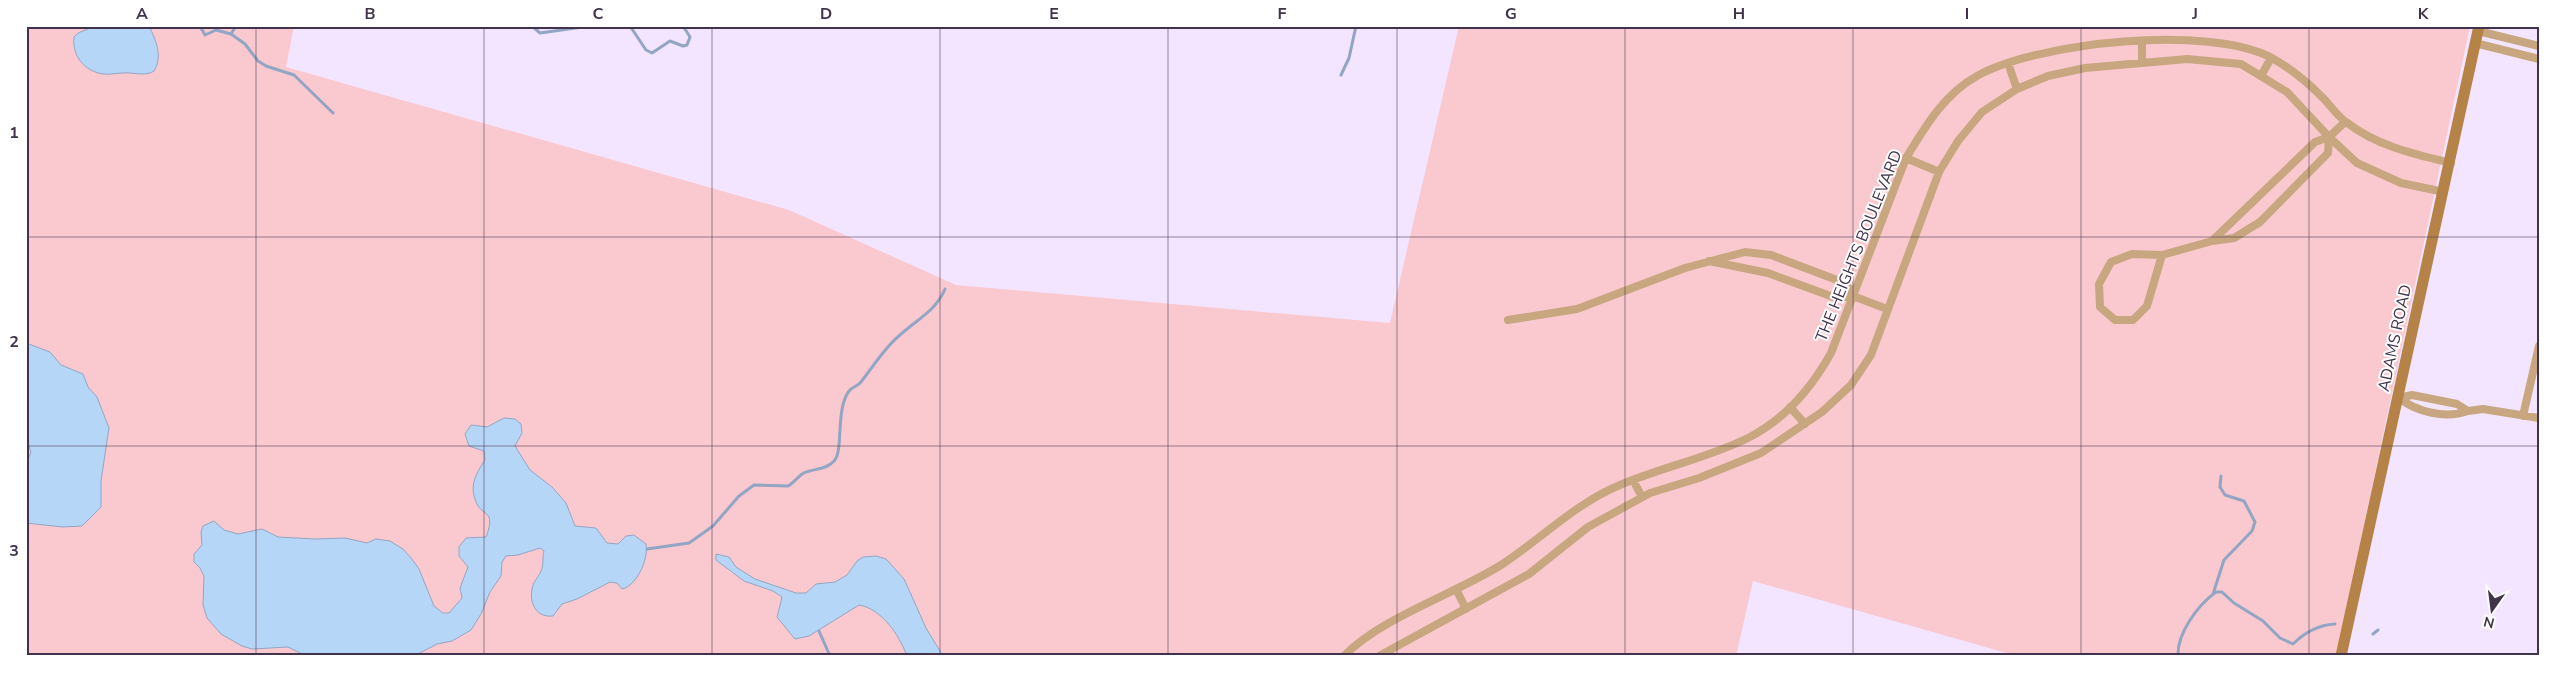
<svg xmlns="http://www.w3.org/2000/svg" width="2565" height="682" font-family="'Nunito Sans',sans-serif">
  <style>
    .green { fill: #fac9cf }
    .water { fill: #b6d6f7; stroke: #93a5c4 }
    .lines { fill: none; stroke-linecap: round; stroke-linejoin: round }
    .stream { stroke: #93a5c4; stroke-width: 3 }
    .minor { stroke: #c8a680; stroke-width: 8 }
    .secondary { stroke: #b58347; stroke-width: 11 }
    .grid { fill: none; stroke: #41334c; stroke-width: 1; stroke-opacity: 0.55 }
    .labels { text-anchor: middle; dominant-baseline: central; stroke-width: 4; stroke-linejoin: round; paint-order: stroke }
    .street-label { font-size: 16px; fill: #41334c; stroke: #fff }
    .neatline { fill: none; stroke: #41334c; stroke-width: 2 }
    .grid-label { font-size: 16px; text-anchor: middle; font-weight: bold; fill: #41334c }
  </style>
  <rect width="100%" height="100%" fill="#f3e4ff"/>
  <path class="green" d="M26,26H294L286,67L789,210L956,285L1390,323L1459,26H2470L2336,656H2017L1753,581L1736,656H26Z"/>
  <path class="water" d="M95,26H149C156,40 163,57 154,71C145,77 133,72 123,73C116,73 109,75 103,74C84,71 72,56 74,37L78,33Z
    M26,343L50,352L61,365L83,374L88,387L97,397L109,428L101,481V507L82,526L63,527L26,523V465L31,452L26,438Z
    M504,418L515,419L521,424L522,433L515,446L530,470L552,487L566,503L575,526L596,528L607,543L618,544L626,536L634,535L646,544C649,558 637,586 622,589L617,583L610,582L577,599L562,604L553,616C535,618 528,601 533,585C535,580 539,576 541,571C544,565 542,558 544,551L540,548L518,555L506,556L502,562L501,576L490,592L481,614L471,630L452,641L437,644L414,656H306L288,647L252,649L242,646L221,634L207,618L203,605L204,576L200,568L194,562V554L202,545L201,532L203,526L214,521L224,530L238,534L262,529L278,537L314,539L345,538L367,543L376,539L390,541L403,549L412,559L419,569L434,606L443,613H449L462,598L460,588L468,567L459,556V547L466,538L486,537C488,532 491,523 489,517C487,513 481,511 478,506C468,487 475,475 485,460L484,451L469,446L465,434L471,425L487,427Z
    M716,554L729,557L736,567L755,579L796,593H806L816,584L835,582L847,575L857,561L863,557L876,556L886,559L904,579L926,628L943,656H907C899,635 882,609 859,605L809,636L795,639L777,617L782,597L773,591L744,581L716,560Z"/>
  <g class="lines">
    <path class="stream" d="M200,26L205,35L216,30L231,34L245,44L258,61L266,66L294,75L333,113
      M532,26L540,33L590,26
      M630,26L646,50L652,53L670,41L683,46L687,45L690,37L683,26
      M231,34L236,26
      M1341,75L1349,58L1356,26
      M647,549L689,543L713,526L739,496L754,485L788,486C793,483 797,478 802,474C812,468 825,471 834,461C844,451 835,410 849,391C852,387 858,386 861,382C873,367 884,348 900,335C916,320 936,311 945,289
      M2213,594L2224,560L2252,531L2255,522L2244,501L2225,495L2220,487L2221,476
      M819,631L830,656
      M2373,634L2378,630
      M2178,656C2177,633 2198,605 2216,592H2222L2234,603L2263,621L2280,638L2293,644C2304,633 2319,625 2335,624"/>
    <path class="minor" d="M2478,31L2539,46
      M2142,41V63
      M2475,43L2539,59
      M2008,63L2017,89
      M2261,76L2271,58
      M2329,137L2328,153L2260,222L2234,238L2212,241L2315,142L2329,137L2345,122
      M1906,158L1939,172
      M2162,255L2147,306L2133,320H2115L2100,307L2099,284L2111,262L2132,254L2162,255L2212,241
      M1853,296L1887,309
      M1508,320L1577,309L1685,268L1745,252L1771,255L1837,280L1848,287L1853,296L1836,298L1768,273L1709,261
      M2412,395L2457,404L2468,411C2445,419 2417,412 2399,398Z
      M1790,407L1805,424
      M2468,411L2483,409L2539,418
      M2523,416L2539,346
      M1633,480L1642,497
      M1456,589L1466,609
      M1344,656C1382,617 1455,594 1501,565C1541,539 1576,503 1620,485C1662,467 1708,458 1748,438C1784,420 1812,387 1831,353L1906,158C1925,127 1944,94 1977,76C2038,42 2209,24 2272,58C2288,67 2307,82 2320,95C2329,103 2336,115 2346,122C2377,146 2413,154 2451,163
      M1379,656L1529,574L1588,527L1650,493L1699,478L1761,453L1822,412L1851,385L1871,355L1939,172L1958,141L1982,112L2017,89L2048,76L2085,68L2187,59L2241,64L2287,92L2329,137L2357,163L2401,183L2444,192"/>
    <path class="secondary" d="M2341,656L2479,26"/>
  </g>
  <path class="grid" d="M256,26V656M484,26V656M712,26V656M940,26V656M1168,26V656M1397,26V656M1625,26V656M1853,26V656M2081,26V656M2309,26V656M26,237H2539M26,446H2539"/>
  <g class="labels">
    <g class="street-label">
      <text transform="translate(1859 246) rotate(-68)">THE HEIGHTS BOULEVARD</text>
      <text transform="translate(2395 338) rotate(-78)">ADAMS ROAD</text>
    </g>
  </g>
  <rect width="2565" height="682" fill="none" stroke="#ffffff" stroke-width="55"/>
  <g transform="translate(2492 610) rotate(194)" stroke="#ffffff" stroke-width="4" paint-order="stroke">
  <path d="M0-4L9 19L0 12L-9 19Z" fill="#41334c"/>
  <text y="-8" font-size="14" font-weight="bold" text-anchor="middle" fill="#41334c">N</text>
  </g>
  <rect x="28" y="28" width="2510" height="626" class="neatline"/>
  <g class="grid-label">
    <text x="142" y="19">A</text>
    <text x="370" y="19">B</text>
    <text x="598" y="19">C</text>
    <text x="826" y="19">D</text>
    <text x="1054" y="19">E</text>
    <text x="1282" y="19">F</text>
    <text x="1511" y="19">G</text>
    <text x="1739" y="19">H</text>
    <text x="1967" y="19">I</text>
    <text x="2195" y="19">J</text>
    <text x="2423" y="19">K</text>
    <text x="14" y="138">1</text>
    <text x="14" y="347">2</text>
    <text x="14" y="556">3</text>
  </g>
</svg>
